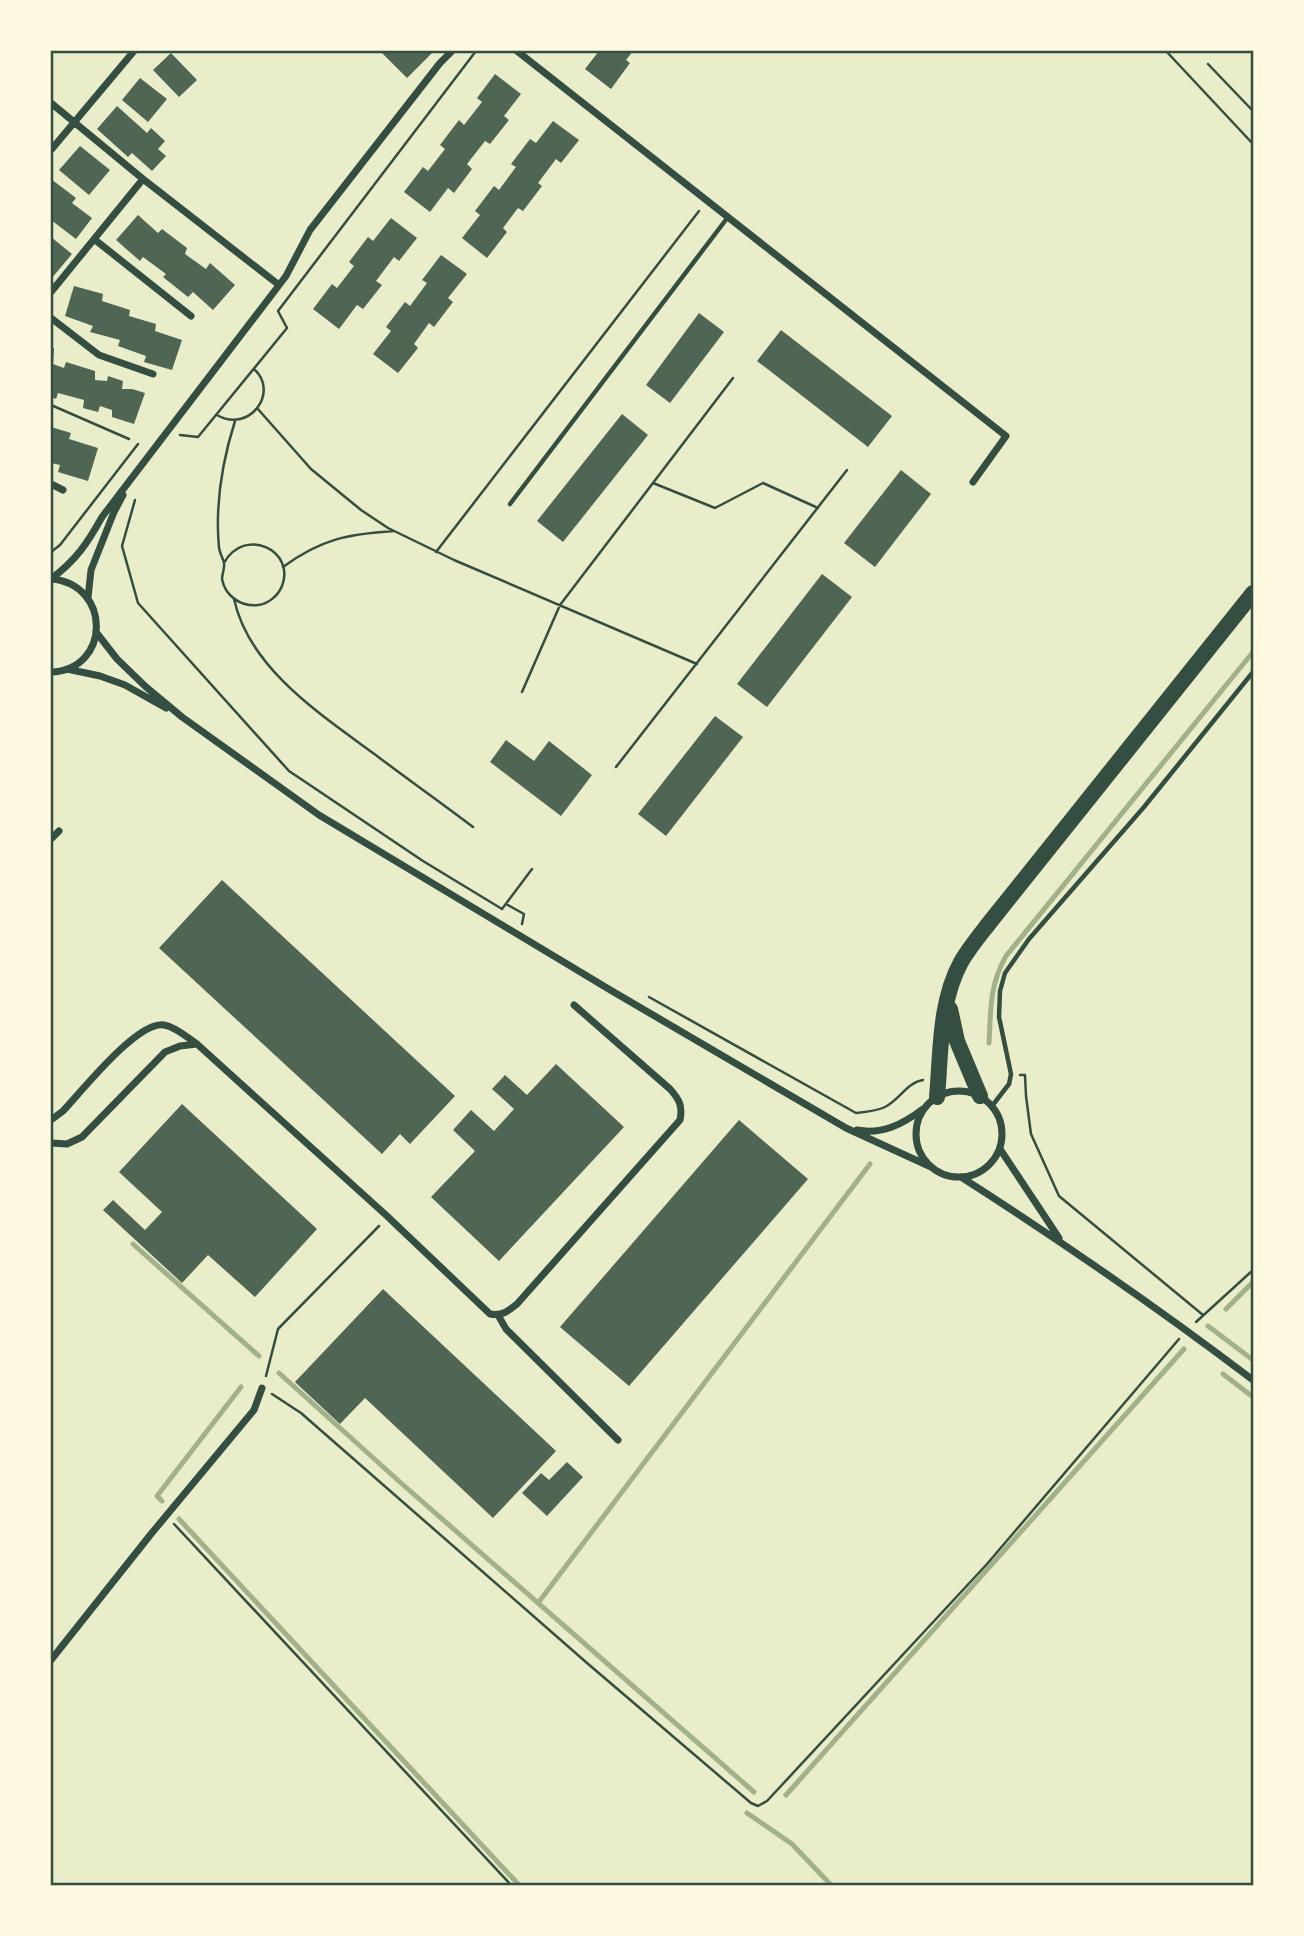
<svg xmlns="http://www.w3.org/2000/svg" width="1304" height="1936" font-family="'Asap Condensed',sans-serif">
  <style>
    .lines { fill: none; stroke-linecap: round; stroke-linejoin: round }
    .stream { stroke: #a3b18a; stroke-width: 5 }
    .building { fill: #4f6655 }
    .path { stroke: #344e41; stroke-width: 2.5 }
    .service { stroke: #344e41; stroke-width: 4.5 }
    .minor { stroke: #344e41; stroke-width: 7 }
    .trunk { stroke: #344e41; stroke-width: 16 }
    .neatline { fill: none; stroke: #344e41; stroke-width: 2.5 }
  </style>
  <rect width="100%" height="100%" fill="#e9edc9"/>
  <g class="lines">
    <path class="stream" d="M989,1043C991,1010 989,986 1006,956L1253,652
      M133,1244L259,1356
      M1226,1309L1253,1282
      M1208,1326L1253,1360
      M279,1373L401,1483L754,1792
      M1223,1374L1253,1397
      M162,1501L157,1496L241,1387
      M179,1519L519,1885
      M538,1603L870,1164
      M786,1795L1184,1349
      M747,1813L792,1844L831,1885"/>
  </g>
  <path class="building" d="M380,51H434L407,78Z
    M599,51H633L626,60L630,63L611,89L585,69Z
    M171,53L197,80L179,97L153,70Z
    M495,74L521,94L504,116L509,120L490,144L485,141L467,164L472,169L454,193L448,188L430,212L404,192L423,167L428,171L445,149L440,145L459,120L464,125L482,102L477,98Z
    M140,78L167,99L148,122L122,100Z
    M117,106L147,133L151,128L165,141L158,149L166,156L152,171L132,153L128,157L97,129Z
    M553,121L579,140L561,163L556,159L538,183L542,186L523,211L518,208L503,228L507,232L487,258L462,238L480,215L475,211L494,186L499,190L516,167L511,164L530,139L536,143Z
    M80,146L110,170L89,195L59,170Z
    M51,179L76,198L72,203L92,218L76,239L51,220Z
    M138,215L158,233L162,229L187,248L185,254L206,269L210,263L235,285L213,310L193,292L188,297L163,277L166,274L143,257L140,261L116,240Z
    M391,218L417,238L399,261L394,257L376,281L382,285L363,309L357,305L339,329L313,309L332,284L337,288L354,266L349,262L368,237L373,241Z
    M51,237L72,254L51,279Z
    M441,255L467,274L448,298L453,302L434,327L429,323L414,344L418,348L398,373L373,354L391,331L386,327L405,302L410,306L427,283L422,280Z
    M74,286L103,294L102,301L130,310L129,316L156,324L155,331L182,340L172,370L144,362L146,356L118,346L120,340L90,332L93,326L65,316Z
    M699,313L724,332L670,403L646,385Z
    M781,330L892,416L868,447L757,361Z
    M51,348H54L53,364L64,368L66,362L95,371V380L107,381L108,376L123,381L122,389H132L145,393L134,424L112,417V410L100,406L98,412L83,408L84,400L58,393L56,399L51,397Z
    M622,414L648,435L563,542L537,521Z
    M51,427L71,433L69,439L98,448L88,481L58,472L60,465L51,463Z
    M901,470L931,494L875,567L844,543Z
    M822,574L852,597L767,707L737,684Z
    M715,716L743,737L666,836L638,814Z
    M506,740L534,761L549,741L592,775L561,816L490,762Z
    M222,880L455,1096L410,1144L400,1134L382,1154L159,948Z
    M556,1064L624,1127L499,1261L431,1197L475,1151L453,1130L471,1110L494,1131L514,1109L492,1089L505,1075L527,1095Z
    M182,1104L317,1229L255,1297L208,1255L182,1283L103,1210L113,1200L145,1230L162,1212L119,1172Z
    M739,1120L808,1179L629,1386L560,1327Z
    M383,1289L556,1451L493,1518L365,1398L340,1424L295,1382Z
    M567,1462L583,1477L547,1516L522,1493L541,1473L549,1480Z"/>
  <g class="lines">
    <path class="path" d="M1166,51L1253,144
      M1208,64L1253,111
      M51,405L129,439
      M257,408L311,469L361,510L388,528L454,560L697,664
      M217,415C249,434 280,392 254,369
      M180,435L198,437L287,328L278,311L476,51
      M653,483L715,508L763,483L818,508
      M135,500L122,546L138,603L289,771L423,861L502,909L532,869
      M51,552L60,545L138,444
      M436,552L699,211
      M224,563C244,526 296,550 282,586C278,596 268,604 258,605C241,607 225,596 222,579C222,574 225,568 224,563C223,558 220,554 219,548C215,505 222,462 235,421
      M283,567C321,539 348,534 394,531
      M234,599C249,668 320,714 373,753C406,778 440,802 473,827
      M522,692L560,605L733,378
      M616,767L847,470
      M506,904L524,914L522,924
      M649,997L856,1113C865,1112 877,1111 885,1107C899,1100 908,1082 923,1080
      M1020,1075H1025L1026,1096L1031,1134L1059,1196L1203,1315
      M1196,1322L1253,1270
      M266,1376L278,1329L379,1226
      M272,1394L301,1413L587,1663L751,1803L758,1806L767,1801L987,1564L1179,1339
      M174,1524L511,1885"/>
    <path class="service" d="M510,504L728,217
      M992,1106L1009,1084L1011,1074L999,1017L1000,991L1005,973L1029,939L1144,807L1253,672"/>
    <path class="minor" d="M517,51L1006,436L973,482
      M51,103L143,179L279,285
      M51,150L134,51
      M94,239L191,316
      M51,292L143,179
      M51,318L99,355L153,374
      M51,484L63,490
      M51,579C76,560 87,544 102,517L286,276L310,230L440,63L452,51
      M88,598L91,570L114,512L123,495
      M96,632L117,659L146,687L182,717L319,815L612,991L846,1128L931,1167
      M67,669L100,676L125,685L166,708
      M51,672C111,670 112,584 51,579
      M51,839L59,831
      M916 1134a43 43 0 1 1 86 0a43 43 0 1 1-86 0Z
      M51,1120L63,1111C82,1091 137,1021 164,1025C176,1027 188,1038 197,1044L387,1216L490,1314C502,1316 507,1312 517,1304L680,1120C683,1106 679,1099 670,1089L574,1005
      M857,1130C882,1135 903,1124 923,1109
      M51,1143L67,1144L82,1137L165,1052L180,1046L197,1044
      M1000,1149L1059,1238
      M961,1177C1061,1241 1158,1308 1253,1380
      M498,1315L506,1329L618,1440
      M51,1660L151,1534L254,1410L262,1388"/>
    <path class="trunk" d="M950,1009L957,1041L980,1096
      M937,1097C941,1053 939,1002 961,962C969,948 980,935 990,922L1253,593"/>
  </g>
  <rect width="1304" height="1936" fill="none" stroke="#fefae0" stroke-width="105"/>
  <rect x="52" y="52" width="1200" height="1832" class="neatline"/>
</svg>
